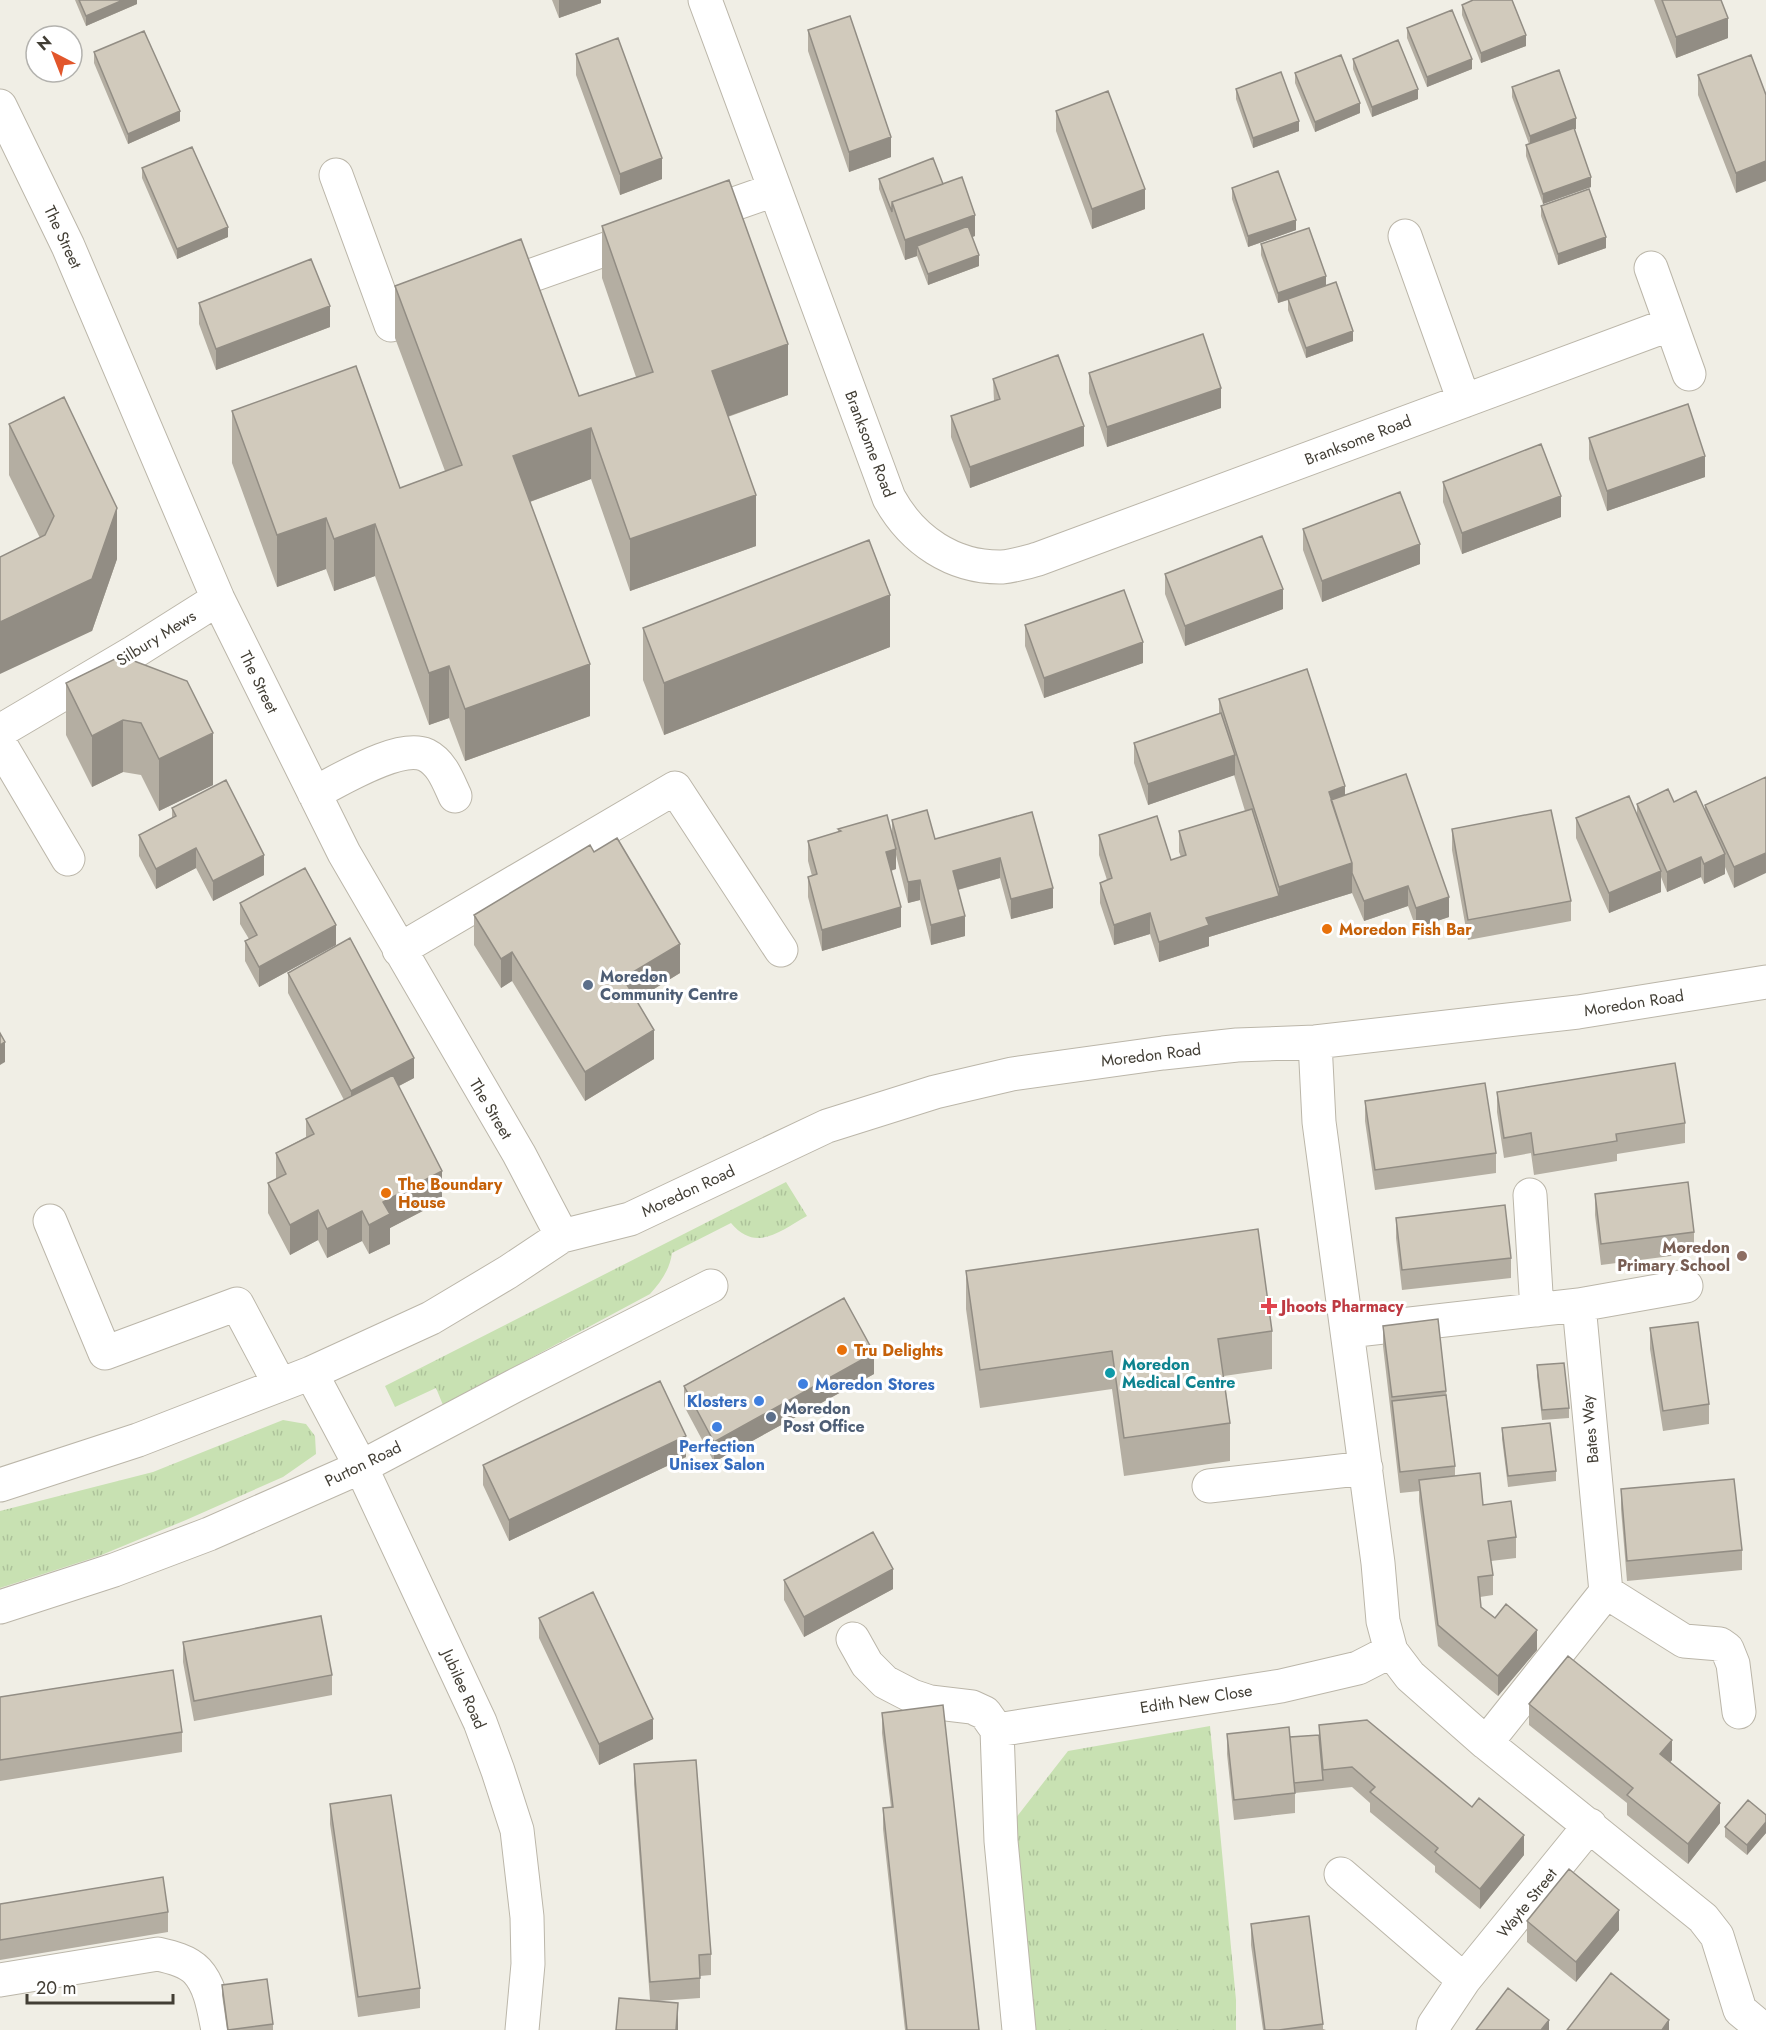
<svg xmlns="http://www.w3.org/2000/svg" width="1766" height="2030" font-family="Jost,sans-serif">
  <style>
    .grass { fill: url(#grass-tufts) }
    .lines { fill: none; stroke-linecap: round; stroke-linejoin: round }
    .minor-casing { stroke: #bbb6a9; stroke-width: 35 }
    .minor { stroke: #fff; stroke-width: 33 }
    .wall { fill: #b4aea2 }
    .shaded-wall { fill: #928d84 }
    .building { fill: #d1cabc; stroke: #928d84; stroke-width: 1.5 }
    .food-dot { fill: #e8710a; stroke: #fff; stroke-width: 2 }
    .service-dot { fill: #5c6f8a; stroke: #fff; stroke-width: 2 }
    .education-dot { fill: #8d6e63; stroke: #fff; stroke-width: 2 }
    .health-dot { fill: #e0444e; stroke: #fff; stroke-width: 2 }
    .culture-dot { fill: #0f9aa8; stroke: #fff; stroke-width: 2 }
    .shop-dot { fill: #3f7fe0; stroke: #fff; stroke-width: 2 }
    .labels { text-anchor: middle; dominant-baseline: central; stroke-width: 6; stroke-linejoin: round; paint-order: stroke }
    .street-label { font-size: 16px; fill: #423e35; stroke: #fff }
    .food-label { font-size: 16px; font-weight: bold; fill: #c56008; stroke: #fff; text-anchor: start }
    .service-label { font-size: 16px; font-weight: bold; fill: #4e5e75; stroke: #fff; text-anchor: start }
    .education-label { font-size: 16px; font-weight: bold; fill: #785e54; stroke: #fff; text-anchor: end }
    .health-label { font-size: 16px; font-weight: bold; fill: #be3a42; stroke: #fff; text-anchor: start }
    .culture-label { font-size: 16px; font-weight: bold; fill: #0d838f; stroke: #fff; text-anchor: start }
    .shop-label { font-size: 16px; font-weight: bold; fill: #366cbe; stroke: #fff; text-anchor: start }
  </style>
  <defs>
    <pattern id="grass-tufts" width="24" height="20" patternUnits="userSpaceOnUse" patternTransform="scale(1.5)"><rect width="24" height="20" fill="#c8e1b2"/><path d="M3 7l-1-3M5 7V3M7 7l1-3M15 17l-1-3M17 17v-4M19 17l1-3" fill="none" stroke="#adc29a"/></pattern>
  </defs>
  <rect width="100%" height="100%" fill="#f0eee5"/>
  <path class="grass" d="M786,1182L807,1216C780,1231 756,1253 731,1223L672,1253C670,1269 661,1282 650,1294L443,1405L436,1388L395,1407L385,1386Z
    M283,1420L306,1424L315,1436L316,1454L283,1477L186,1520L99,1556L0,1588V1511L153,1472Z
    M1210,1726L1236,2000V2030H1028L1015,1819L1068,1751Z"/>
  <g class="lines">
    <g class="minor-casing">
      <path id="minor" d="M705,0L889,498C912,540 953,568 1002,567C1014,566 1027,562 1038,559L1671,324
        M0,106L68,246L218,599L344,853L519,1154L562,1236
        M336,175L391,325L439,308
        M694,218L774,190
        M1405,236L1464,401
        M1651,268L1689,374
        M493,289L643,236
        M0,731L134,652L218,599
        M0,744L68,859
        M314,793C339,781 399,743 426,755C442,763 448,781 455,796
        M399,950L675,788L781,950
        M1315,1042L1319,1122L1378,1563L1383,1621L1391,1651L1410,1676L1486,1743L1703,1918L1717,1936L1740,2010L1764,2030
        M1530,1195L1537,1310
        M50,1221L105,1353L237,1304L280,1385
        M1579,1305L1686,1286
        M1348,1331L1579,1305L1606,1592L1486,1743
        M311,1373L361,1467L480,1722L498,1771L517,1830L527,1917L528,1964L522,2030
        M0,1485L138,1440L311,1373L431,1318L508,1272L562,1236L630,1219L827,1126L935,1092L1012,1074L1163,1053L1237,1045L1315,1042L1578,1012L1766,982
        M1209,1486L1366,1468
        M1606,1592L1684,1641L1720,1644L1727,1649L1733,1664L1739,1712
        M0,1607L114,1570L209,1534L361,1467L514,1386L711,1286
        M853,1639L867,1664L885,1682L912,1696L930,1702L972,1707L985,1713L997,1730L1001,1841L1019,2030
        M997,1730L1281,1686L1358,1668L1391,1651
        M1341,1874L1464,1980
        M0,1980L158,1954C171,1957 188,1961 197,1971C211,1986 214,2011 218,2030
        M1433,2030L1434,2025L1464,1980L1590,1825"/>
    </g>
    <use href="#minor" class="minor"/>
  </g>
  <path class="wall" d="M75,0H137V4L86,26Z
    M552,0H601V3L559,18Z
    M1654,0H1721L1728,38L1676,58Z
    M1462,5L1526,46L1481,63L1462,15Z
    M1407,28L1472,69L1427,87L1407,38Z
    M808,30L891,157L849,172L808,51Z
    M94,52L180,121L128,144L94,63Z
    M576,54L662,179L620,195L576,75Z
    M1353,59L1418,99L1372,117L1353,69Z
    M1295,73L1360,113L1315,132L1295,83Z
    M1698,75L1766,95L1736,193L1698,95Z
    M1512,87L1576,129H1574L1591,187L1543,204L1526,156V145L1529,144L1512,97Z
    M1236,89L1299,131L1253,148L1236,99Z
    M1056,111L1145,209L1092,229L1056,131Z
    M142,168L228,237L177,259L142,178Z
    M879,179L943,184L975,236L972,237L979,266L928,285L917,256L905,260L879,189Z
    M1232,188L1296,230L1248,247L1232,199Z
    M1541,206L1606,248L1558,265L1541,216Z
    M602,226L788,395L728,417L756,546L630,591L591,479L530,502L590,716L465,761L449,718L429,725L375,576L334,591L326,569L277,587L232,463V411L400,488L445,471L395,338V286L579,396L636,377L602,278Z
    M1261,244L1326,286L1353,341L1306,358L1288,310V300L1278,303L1261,255Z
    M199,303L330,327L216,370L199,324Z
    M1089,373L1221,408L1107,447L1089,393Z
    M993,379L1084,446L970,488L951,437V416L994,401Z
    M9,424L117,559L92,631L40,538L9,475Z
    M1589,438L1705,477L1607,511L1589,459Z
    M1443,482L1561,517L1462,554L1443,502Z
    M1303,529L1420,564L1322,602L1303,550Z
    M1165,574L1283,609L1185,646L1165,594Z
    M1025,625L1143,663L1044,698L1025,646Z
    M643,628L890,647L664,735L643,680Z
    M121,656L213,785L159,811L141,775L123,772L92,787L66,735V683Z
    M1219,699L1345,795L1449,917L1416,928L1408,906L1364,921L1352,893L1209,937V946L1159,962L1150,934L1114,945L1100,903V883L1107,880L1099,855V835L1171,860L1181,857L1179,852V831L1245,811L1234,775L1148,805L1134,763V743L1219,714Z
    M1766,777L1734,888L1725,867V874L1704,884L1701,877L1667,892L1661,877V892L1609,913L1576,838V818L1637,814V804L1674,802L1705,811V805Z
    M172,808L264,875L213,901L196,868L156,889L139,856V835L172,818Z
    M1032,812L1053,908L1011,919L1000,878L958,890L965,936L931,945L920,900L908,903L896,855V869L891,871L901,927L822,951L808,897V877L812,876L808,861V841L838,832V829L892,834V820L935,839Z
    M1452,829L1571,901V921L1468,940L1452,850Z
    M594,852L680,973L636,1000L654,1059L585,1101L512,981L501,988L474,945V915Z
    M240,903L336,945L259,987L245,961V941L249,939L240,924Z
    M288,973L414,1078L399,1086L442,1201L390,1228V1244L369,1254L362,1241L327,1258L318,1240L290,1255L268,1213V1183L276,1179V1153L306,1137V1119L344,1100L288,993Z
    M1497,1092L1685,1123V1143L1617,1154V1161L1534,1175L1531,1153L1504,1158L1497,1112Z
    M1365,1101L1496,1153V1173L1375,1190L1365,1121Z
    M1595,1194L1694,1232V1253L1601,1265L1595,1215Z
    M1396,1218L1511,1258V1278L1402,1290L1396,1238Z
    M966,1271L1272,1331V1369L1224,1376L1230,1423V1461L1124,1476L1112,1389L980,1408L966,1309Z
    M1383,1326L1446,1391L1455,1466V1476L1516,1537V1558L1491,1561L1493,1575V1595L1480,1597L1481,1607L1537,1650L1498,1696L1438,1646L1419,1501V1491L1400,1493L1383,1346Z
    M1650,1328L1709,1404V1424L1663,1431L1650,1349Z
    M1537,1365L1569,1408V1418L1542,1420L1537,1376Z
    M874,1374L714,1462L684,1406V1386Z
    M1502,1428L1556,1471V1481L1508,1487L1502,1439Z
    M686,1457L509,1541L483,1485V1465Z
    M1621,1489L1742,1550V1570L1627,1581L1621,1509Z
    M784,1580L893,1589L804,1637L784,1600Z
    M539,1618L653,1739L599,1765L539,1638Z
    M183,1642L332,1675V1695L194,1721L183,1662Z
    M0,1697L182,1732V1752L0,1781Z
    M1529,1704L1672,1760L1670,1762L1720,1823L1688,1864L1627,1815V1803L1529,1725Z
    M882,1713L979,2030H905L883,1829V1808L891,1807L882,1733Z
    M1319,1725L1524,1855L1480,1909L1435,1872V1866L1370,1812V1803L1352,1787L1295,1793V1813L1234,1820L1227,1754V1734L1290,1737L1319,1735Z
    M634,1764L711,1954V1975L700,1976V1998L658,2001L678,2023V2030H616L650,2000L634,1784Z
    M330,1804L420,1988V2008L358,2017L330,1824Z
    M1766,1815V1833L1747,1855L1725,1837V1827Z
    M0,1904L168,1912V1932L0,1960Z
    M1527,1921L1619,1930L1576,1982L1527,1942Z
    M1251,1924L1323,2024V2029L1326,2030H1263L1251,1945Z
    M222,1985L273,2024V2030H227L222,1995Z"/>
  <path class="shaded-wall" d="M123,0H137V4L86,26V16Z
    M559,0H601V3L559,18Z
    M1728,18V38L1676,58V37Z
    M1526,35V46L1481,63V53Z
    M1472,59V69L1427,87V77Z
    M1418,89V99L1372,117V107Z
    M1360,103V113L1315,132V122Z
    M180,111V121L128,144V134Z
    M1576,118V129L1530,146V136Z
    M1299,121V131L1253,148V138Z
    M891,137V157L849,172V152Z
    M662,158V179L620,195V174Z
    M1766,161V181L1736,193V173Z
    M1591,177V187L1543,204V194Z
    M1145,189V209L1092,229V209Z
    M975,215V236L920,255L917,246V256L905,260V240Z
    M1296,220V230L1248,247V236Z
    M228,227V237L177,259V249Z
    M1606,237V248L1558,265V254Z
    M979,255V266L928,285V274Z
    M1326,276V287L1278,303V293Z
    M330,306V327L216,370V349Z
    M1353,331V341L1306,358V348Z
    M788,344V395L712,422V371Z
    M1221,388V408L1107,447V427Z
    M1084,426V446L970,488V467Z
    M591,428V479L513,508V456Z
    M1705,456V477L1607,511V491Z
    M756,495V546L630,591V539Z
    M1561,496V517L1462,554V533Z
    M117,508V559L92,631L0,674V622Z
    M326,518V569L277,587V535Z
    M375,524V576L334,591V539Z
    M1420,544V564L1322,602V581Z
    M1283,589V609L1185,646V626Z
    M890,595V647L664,735V683Z
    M1143,642V663L1044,698V678Z
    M590,664V716L465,761V709Z
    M449,666V718L429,725V673Z
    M123,720V772L92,787V736Z
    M213,733V785L159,811V759Z
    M1235,755V775L1148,805V784Z
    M1345,786V815L1335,819L1329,792Z
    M196,848V868L156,889V869Z
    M896,849V869L886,872V852Z
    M1766,853V873L1734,888V867Z
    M1725,854V874L1704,884V864Z
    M264,855V875L213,901V881Z
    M1701,857V877L1667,892V872Z
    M1000,858V878L953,891V871Z
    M1352,863V893L1209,937V946L1159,962V942L1206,918L1279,896V887Z
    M1661,871V892L1609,913V893Z
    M920,880V900L908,903V882Z
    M1408,886V906L1364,921V901Z
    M1053,888V908L1011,919V899Z
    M1449,897V917L1416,928V908Z
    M901,907V927L822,951V930Z
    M1150,913V934L1114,945V925Z
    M965,916V936L931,945V925Z
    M336,925V945L259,987V967Z
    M680,944V973L623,1008V978Z
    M512,952V981L501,988V959Z
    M654,1030V1059L585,1101V1072Z
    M5,1042V1062L0,1065V1045Z
    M414,1058V1078L351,1111V1091Z
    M442,1171V1201L390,1228V1244L369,1254V1225L383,1202Z
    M318,1210V1240L290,1255V1225Z
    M362,1211V1241L327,1258V1229Z
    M874,1353V1374L714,1462V1442Z
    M686,1436V1457L509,1541V1520Z
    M893,1569V1589L804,1637V1617Z
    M1537,1630V1650L1498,1696V1676Z
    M653,1719V1739L599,1765V1744Z
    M1672,1740V1760L1660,1775V1754Z
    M1720,1803V1823L1688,1864V1844Z
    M1766,1822V1833L1747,1855V1845Z
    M1524,1835V1855L1480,1909V1889Z
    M1619,1910V1930L1576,1982V1962Z
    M678,2003V2030H676Z
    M1549,2020V2030H1541Z
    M1669,2020V2030H1662Z"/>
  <path class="building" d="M79,0H123L86,16Z
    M1473,0H1512L1526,35L1481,53L1462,5Z
    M1662,0H1721L1728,18L1676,37Z
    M1452,10L1472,59L1427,77L1407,28Z
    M850,16L891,137L849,152L808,30Z
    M144,31L180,111L128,134L94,52Z
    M618,38L662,158L620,174L576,54Z
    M1398,40L1418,89L1372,107L1353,59Z
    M1341,55L1360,103L1315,122L1295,73Z
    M1751,55L1766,95V161L1736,173L1698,75Z
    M1559,70L1576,118L1530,136L1512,87Z
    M1281,72L1299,121L1253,138L1236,89Z
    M1108,91L1145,189L1092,209L1056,111Z
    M1574,128L1591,177L1543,194L1526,145Z
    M192,147L228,227L177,249L142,168Z
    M933,158L943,184L892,202V212L879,179Z
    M1278,171L1296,220L1248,236L1232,188Z
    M962,177L975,215L905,240L892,202Z
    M729,180L788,344L712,371L756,495L630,539L591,428L513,456L590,664L465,709L449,666L429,673L375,524L334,539L326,518L277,535L232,411L356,366L400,488L462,465L395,286L521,239L579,396L653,372L602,226Z
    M1589,189L1606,237L1558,254L1541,206Z
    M968,226L979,255L928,274L917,246Z
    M1309,228L1326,276L1278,293L1261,244Z
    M311,259L330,306L216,349L199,303Z
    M1336,282L1353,331L1306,348L1288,299Z
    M1203,334L1221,388L1107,427L1089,373Z
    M1058,355L1084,426L970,467L951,416L1000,399L993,379Z
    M64,397L117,508L92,579L0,622V557L45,535L54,516L9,424Z
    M1688,404L1705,456L1607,491L1589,438Z
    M1541,444L1561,496L1462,533L1443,482Z
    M1400,492L1420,544L1322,581L1303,529Z
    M1262,536L1283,589L1185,626L1165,574Z
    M869,540L890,595L664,683L643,628Z
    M1124,590L1143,642L1044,678L1025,625Z
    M121,656L187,681L213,733L159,759L141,723L123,720L92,736L66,683Z
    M1307,669L1345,786L1329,792L1352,863L1279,887L1219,699Z
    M1221,713L1235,755L1148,784L1134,743Z
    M1406,774L1449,897L1416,908L1408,886L1364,901L1352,873V863L1331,800Z
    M1766,777V853L1734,867L1705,805Z
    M226,780L264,855L213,881L196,848L156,869L139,835L176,816L172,808Z
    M1668,789L1674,802L1696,791L1725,854L1704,864L1701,857L1667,872L1637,804Z
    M1629,796L1661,871L1609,893L1576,818Z
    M1252,809L1279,896L1206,918L1209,925L1159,942L1150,913L1114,925L1100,883L1112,878L1099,835L1157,816L1171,860L1186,855L1179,831Z
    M927,810L935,839L1032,812L1053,888L1011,899L1000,858L953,871L965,916L931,925L920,880L908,882L892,820Z
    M1551,810L1571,901L1468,920L1452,829Z
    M887,815L896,849L886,852L901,907L822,930L808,877L817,874L808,841L841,831L838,829Z
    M617,838L680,944L623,978L654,1030L585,1072L512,952L501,959L474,915L590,845L594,852Z
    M305,868L336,925L259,967L245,941L257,935L240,903Z
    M350,938L414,1058L351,1091L288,973Z
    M0,1033L5,1042L0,1045Z
    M1675,1063L1685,1123L1616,1134L1617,1141L1534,1155L1531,1133L1504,1138L1497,1092Z
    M393,1075L442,1171L383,1202L390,1214L369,1225L362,1211L327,1229L318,1210L290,1225L268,1183L286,1174L276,1153L314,1134L306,1119Z
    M1485,1083L1496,1153L1375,1170L1365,1101Z
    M1688,1182L1694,1232L1601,1244L1595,1194Z
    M1505,1205L1511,1258L1402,1270L1396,1218Z
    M1258,1229L1272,1331L1218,1339L1230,1423L1124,1438L1112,1351L980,1370L966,1271Z
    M844,1298L874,1353L714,1442L684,1386Z
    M1438,1319L1446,1391L1392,1397L1383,1326Z
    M1698,1322L1709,1404L1663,1411L1650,1328Z
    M1564,1363L1569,1408L1542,1410L1537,1365Z
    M660,1381L686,1436L509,1520L483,1465Z
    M1446,1395L1455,1466L1400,1472L1392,1401Z
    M1550,1423L1556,1471L1508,1476L1502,1428Z
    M1480,1473L1483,1505L1511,1501L1516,1537L1488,1541L1493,1575L1478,1577L1481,1607L1495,1618L1506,1604L1537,1630L1498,1676L1438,1625L1419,1480Z
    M1734,1479L1742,1550L1627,1561L1621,1489Z
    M873,1532L893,1569L804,1617L784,1580Z
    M593,1592L653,1719L599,1744L539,1618Z
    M321,1616L332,1675L194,1701L183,1642Z
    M1568,1656L1672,1740L1660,1754L1720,1803L1688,1844L1627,1795L1633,1788L1529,1704Z
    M173,1670L182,1732L0,1760V1697Z
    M943,1705L979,2030H907L883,1808L893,1807L882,1713Z
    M1367,1720L1472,1807L1479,1798L1524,1835L1480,1889L1435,1852L1438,1848L1370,1792L1375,1787L1352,1767L1323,1770L1319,1725Z
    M1289,1727L1295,1793L1234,1800L1227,1734Z
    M1319,1735L1323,1780L1294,1783L1290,1737Z
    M696,1760L711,1954L699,1955L700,1978L650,1982L634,1764Z
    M391,1795L420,1988L358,1997L330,1804Z
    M1748,1800L1766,1815V1822L1747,1845L1725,1827Z
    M1569,1869L1619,1910L1576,1962L1527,1921Z
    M163,1877L168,1912L0,1940V1904Z
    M1309,1916L1323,2024L1279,2030H1265L1251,1924Z
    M1611,1973L1669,2020L1662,2030H1567Z
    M267,1979L273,2024L228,2030L222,1985Z
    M1508,1988L1549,2020L1541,2030H1476Z
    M619,1998L678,2003L676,2030H616Z"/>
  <g class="food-dot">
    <circle cx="1327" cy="929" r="6"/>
    <circle cx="386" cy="1193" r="6"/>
    <circle cx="842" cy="1350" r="6"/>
  </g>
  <g class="service-dot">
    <circle cx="588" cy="985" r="6"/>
    <circle cx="771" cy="1417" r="6"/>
  </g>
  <circle class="education-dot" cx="1742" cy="1256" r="6"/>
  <path class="health-dot" d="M1266 1297h6v6h6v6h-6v6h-6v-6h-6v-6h6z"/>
  <circle class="culture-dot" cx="1110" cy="1373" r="6"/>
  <g class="shop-dot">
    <circle cx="803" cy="1384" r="6"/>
    <circle cx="759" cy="1401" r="6"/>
    <circle cx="717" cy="1427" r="6"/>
  </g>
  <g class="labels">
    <g class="street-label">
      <text transform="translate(63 237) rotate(65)">The Street</text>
      <text transform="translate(1358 440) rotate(-21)">Branksome Road</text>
      <text transform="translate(870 444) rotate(69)">Branksome Road</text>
      <text transform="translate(156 638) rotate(-32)">Silbury Mews</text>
      <text transform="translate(259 682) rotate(64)">The Street</text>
      <text transform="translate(1634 1003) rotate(-9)">Moredon Road</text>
      <text transform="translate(1151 1055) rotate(-7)">Moredon Road</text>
      <text transform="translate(491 1109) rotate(59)">The Street</text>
      <text transform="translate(688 1191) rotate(-25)">Moredon Road</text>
      <text transform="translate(1590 1429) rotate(-95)">Bates Way</text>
      <text transform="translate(363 1464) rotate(-26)">Purton Road</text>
      <text transform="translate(464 1689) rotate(66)">Jubilee Road</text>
      <text transform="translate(1196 1699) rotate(-9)">Edith New Close</text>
      <text transform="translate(1527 1903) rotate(-51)">Wayte Street</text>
    </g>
    <g class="food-label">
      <text x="1339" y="929">Moredon Fish Bar</text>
      <text x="398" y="1184">The Boundary<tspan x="398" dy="18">House</tspan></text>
      <text x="854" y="1350">Tru Delights</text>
    </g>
    <g class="service-label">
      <text x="600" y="976">Moredon<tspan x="600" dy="18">Community Centre</tspan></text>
      <text x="783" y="1408">Moredon<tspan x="783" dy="18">Post Office</tspan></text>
    </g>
    <g class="education-label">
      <text x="1730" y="1247">Moredon<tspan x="1730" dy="18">Primary School</tspan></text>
    </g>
    <g class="health-label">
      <text x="1281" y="1306">Jhoots Pharmacy</text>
    </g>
    <g class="culture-label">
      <text x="1122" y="1364">Moredon<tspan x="1122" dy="18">Medical Centre</tspan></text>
    </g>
    <g class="shop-label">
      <text x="815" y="1384">Moredon Stores</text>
      <text x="747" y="1401" text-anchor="end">Klosters</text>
      <text x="717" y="1446" text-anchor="middle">Perfection<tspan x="717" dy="18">Unisex Salon</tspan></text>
    </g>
  </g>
  <g transform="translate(54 54) rotate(318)"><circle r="28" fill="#ffffff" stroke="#b3b2ae" stroke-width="1.5"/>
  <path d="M0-4.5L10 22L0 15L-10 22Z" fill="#e2562b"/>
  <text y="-9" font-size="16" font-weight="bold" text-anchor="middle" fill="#423e35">N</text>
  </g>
  <path d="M27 1994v9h146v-9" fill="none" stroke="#423e35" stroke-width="3"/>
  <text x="36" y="1994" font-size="18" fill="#423e35" stroke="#ffffff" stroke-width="4.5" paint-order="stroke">20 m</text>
</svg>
